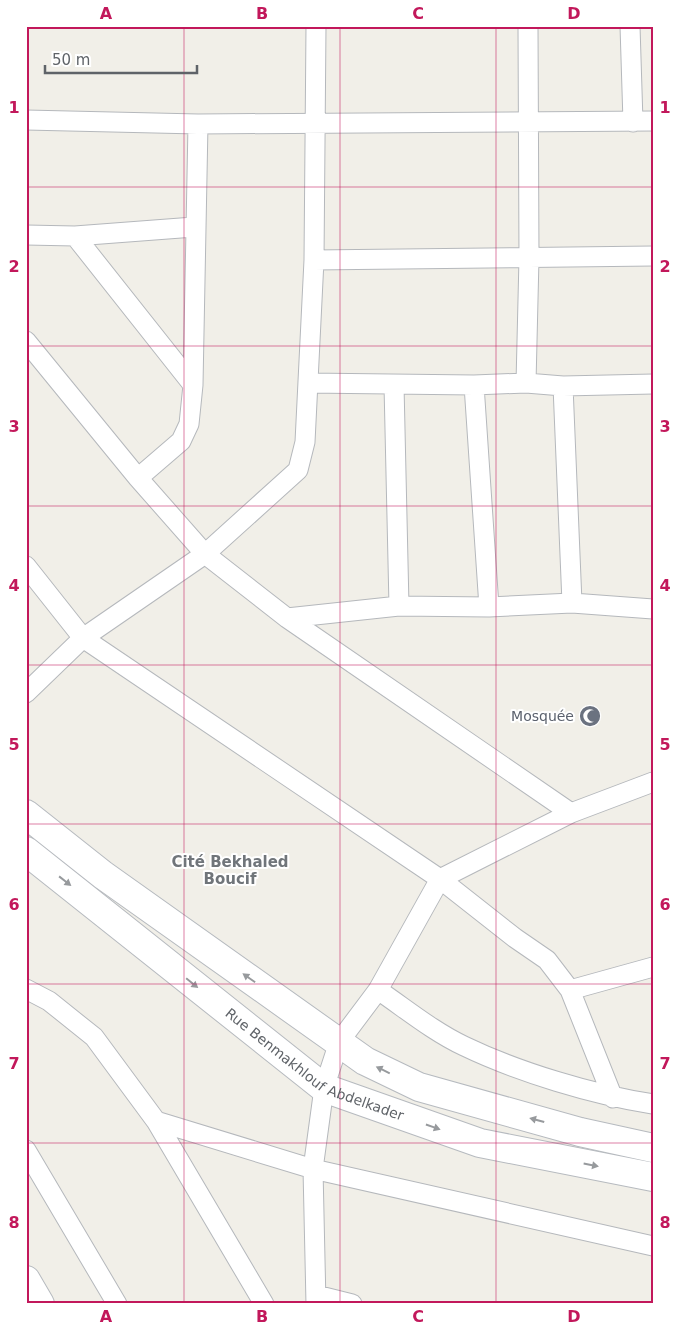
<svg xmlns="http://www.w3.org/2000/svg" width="679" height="1330" font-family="'DejaVu Sans',sans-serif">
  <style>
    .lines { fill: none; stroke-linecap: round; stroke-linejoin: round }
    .street-casing { stroke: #b5b8bc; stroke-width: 21 }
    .secondary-casing { stroke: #b6babf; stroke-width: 30 }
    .street { stroke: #fff; stroke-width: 19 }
    .secondary { stroke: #fff; stroke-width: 28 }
    .oneway { fill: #979a9d }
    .grid { fill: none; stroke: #c2185b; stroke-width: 1; stroke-opacity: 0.55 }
    .labels { text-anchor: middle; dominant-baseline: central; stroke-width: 4; stroke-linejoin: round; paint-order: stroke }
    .worship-label { font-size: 14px; fill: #5b616d; stroke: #fff; text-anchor: end }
    .street-label { font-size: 14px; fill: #5f6368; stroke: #fff }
    .neighbourhood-label { font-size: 15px; font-weight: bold; fill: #70757a; stroke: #fff }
    .neatline { fill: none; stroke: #c2185b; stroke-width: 2 }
    .grid-label { font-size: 16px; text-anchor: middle; font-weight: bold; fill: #c2185b }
  </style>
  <rect width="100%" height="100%" fill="#f1efe8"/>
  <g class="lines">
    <g class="street-casing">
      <path id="street" d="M630,26L633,122
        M26,120L198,124L653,121
        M26,235L75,236L194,227
        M75,236L193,385
        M314,260L653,256
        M26,341L138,478L205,554L287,618L571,813
        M308,383L474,385L526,383L563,386L653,384
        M526,383L529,258L528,26
        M394,385L399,606
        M474,385L489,607
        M563,386L572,603
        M138,478L181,441L189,424L193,385L198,124
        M26,566L83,638L440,879L378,990L339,1042L324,1088L313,1169L316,1304
        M287,618L399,606L489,607L572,603L653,609
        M26,693L83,638L205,554L298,470L305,442L314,260L316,26
        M653,782L571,813L440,879L515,938L547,960L570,990L653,967
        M26,989L49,1001L94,1037L156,1121L264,1304
        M378,990C406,1009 434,1032 464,1046C518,1072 594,1095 653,1104
        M570,990L613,1098
        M156,1121L313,1169L653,1246
        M26,1150L117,1304
        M316,1295L352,1304"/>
    </g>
    <g class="secondary-casing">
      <g id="secondary">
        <path d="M26,814L103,875L365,1061L419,1087L580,1132L653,1148"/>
        <path id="s1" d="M26,851L324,1088L480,1143L653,1177"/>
        <path d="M26,1280L40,1304"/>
      </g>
    </g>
    <use href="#street" class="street"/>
    <use href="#secondary" class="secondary"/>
  </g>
  <defs><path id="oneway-solid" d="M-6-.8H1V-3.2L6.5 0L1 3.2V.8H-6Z" transform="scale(1.25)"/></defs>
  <g class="oneway">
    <use href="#oneway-solid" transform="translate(65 881) rotate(38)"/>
    <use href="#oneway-solid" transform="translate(249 978) rotate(-145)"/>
    <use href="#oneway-solid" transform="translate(192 983) rotate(39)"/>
    <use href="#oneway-solid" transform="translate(383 1070) rotate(-154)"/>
    <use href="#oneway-solid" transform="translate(537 1120) rotate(-165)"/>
    <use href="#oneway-solid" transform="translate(433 1127) rotate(19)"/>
    <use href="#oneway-solid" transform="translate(591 1165) rotate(11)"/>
  </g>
  <path class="grid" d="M184,26V1304M340,26V1304M496,26V1304M26,187H653M26,346H653M26,506H653M26,665H653M26,824H653M26,984H653M26,1143H653"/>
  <defs>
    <g id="mosque-disc" transform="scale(1.125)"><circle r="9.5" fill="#6b7280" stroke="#fff"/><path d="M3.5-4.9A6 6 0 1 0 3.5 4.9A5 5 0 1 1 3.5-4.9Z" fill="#fff"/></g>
  </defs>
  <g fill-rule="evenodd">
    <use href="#mosque-disc" x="590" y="716"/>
  </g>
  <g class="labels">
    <g class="worship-label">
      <text x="574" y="716">Mosquée</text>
    </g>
    <g class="street-label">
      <text stroke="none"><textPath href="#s1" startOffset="361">Rue Benmakhlouf Abdelkader</textPath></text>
    </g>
    <g class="neighbourhood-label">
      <text x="230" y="862">Cité Bekhaled<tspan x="230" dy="17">Boucif</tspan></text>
    </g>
  </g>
  <rect width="679" height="1330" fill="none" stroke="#ffffff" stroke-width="55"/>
  <path d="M45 65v8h152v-8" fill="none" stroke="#5f6368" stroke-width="2.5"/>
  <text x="52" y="65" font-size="15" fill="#5f6368" stroke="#ffffff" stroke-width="4" paint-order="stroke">50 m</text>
  <rect x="28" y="28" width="624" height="1274" class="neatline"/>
  <g class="grid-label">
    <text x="106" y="19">A</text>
    <text x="262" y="19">B</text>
    <text x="418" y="19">C</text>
    <text x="574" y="19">D</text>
    <text x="14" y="113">1</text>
    <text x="665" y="113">1</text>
    <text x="14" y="272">2</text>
    <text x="665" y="272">2</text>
    <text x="14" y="432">3</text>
    <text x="665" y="432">3</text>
    <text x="14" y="591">4</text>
    <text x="665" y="591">4</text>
    <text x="14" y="750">5</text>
    <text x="665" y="750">5</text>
    <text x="14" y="910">6</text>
    <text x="665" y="910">6</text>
    <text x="14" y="1069">7</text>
    <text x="665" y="1069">7</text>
    <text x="14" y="1228">8</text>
    <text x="665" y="1228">8</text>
    <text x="106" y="1322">A</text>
    <text x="262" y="1322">B</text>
    <text x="418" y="1322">C</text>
    <text x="574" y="1322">D</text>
  </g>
</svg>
